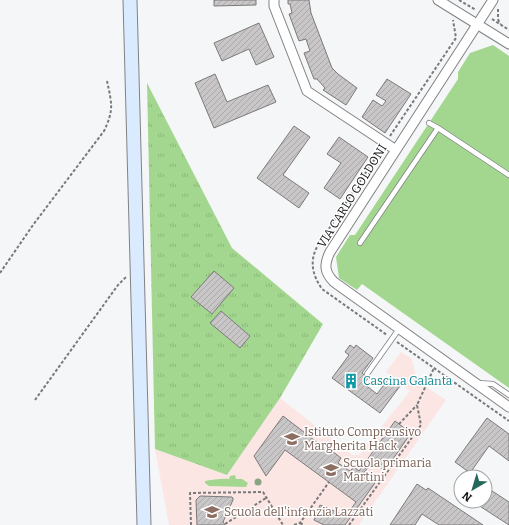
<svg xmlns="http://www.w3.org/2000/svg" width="509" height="525" font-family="Bitter,serif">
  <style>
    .education { fill: #fce6e4 }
    .grass { fill: url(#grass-tufts) }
    .park { fill: #a3d78f }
    .building { fill: url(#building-hatch); stroke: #7c7a7b }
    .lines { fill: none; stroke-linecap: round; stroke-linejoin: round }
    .lane-casing { stroke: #818284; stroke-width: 6 }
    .street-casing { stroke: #818284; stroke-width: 11 }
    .secondary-casing { stroke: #818284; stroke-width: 15 }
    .path { stroke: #78797a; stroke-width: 2; stroke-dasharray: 3 2; stroke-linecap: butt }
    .lane { stroke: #fff; stroke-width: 4.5 }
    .street { stroke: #fff; stroke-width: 9 }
    .secondary { stroke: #daebff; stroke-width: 13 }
    .tree { fill: #8aa57f }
    .labels { text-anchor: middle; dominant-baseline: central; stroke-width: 3; stroke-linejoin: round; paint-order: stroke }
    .street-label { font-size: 12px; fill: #101111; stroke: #fff }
    .culture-label { font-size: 12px; fill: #0d838f; stroke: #fff; text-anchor: start }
    .education-label { font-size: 12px; fill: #785e54; stroke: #fff; text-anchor: start }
  </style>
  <defs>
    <pattern id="grass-tufts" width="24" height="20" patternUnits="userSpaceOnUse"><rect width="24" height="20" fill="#a3d78f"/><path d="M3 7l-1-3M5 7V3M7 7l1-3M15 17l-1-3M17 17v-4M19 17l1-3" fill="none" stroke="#8bb87a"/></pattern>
    <pattern id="building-hatch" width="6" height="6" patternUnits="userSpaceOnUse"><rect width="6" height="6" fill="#c9c6c8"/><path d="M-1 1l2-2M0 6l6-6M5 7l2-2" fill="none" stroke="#aca9ab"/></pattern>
  </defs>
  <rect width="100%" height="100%" fill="#f5f6f8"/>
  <path class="education" d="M401,352L412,359L417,381L446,400L359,525H169L155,449L227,475L280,398L352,455H359L410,391L386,372Z"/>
  <path class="grass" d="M147,83L232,248L323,324L280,398L227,475L155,449Z"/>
  <path class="park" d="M493,45L509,56V388L362,284L357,290L339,278L336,257L350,235H355L458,79V72L470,53Z
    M235,475L236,479H242L248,483L246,487L209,486L205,483V481C209,480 225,478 229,479L230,476Z"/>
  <path class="building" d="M214,0H256V5L214,6Z
    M288,0H309L311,13L332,68L338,74L357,88L346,105L323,90L325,88L317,79H314L304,53L310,51L306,39L299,41L289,14L292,13L290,4H288Z
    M259,23L274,57L256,65L249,49L222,61L214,43Z
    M215,74L227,102L268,85L276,102L214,128L195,83Z
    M387,79L411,94L385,133L362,117L373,100L382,106L386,101L376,95Z
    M294,126L310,137L283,175L309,193L299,208L257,178Z
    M339,137L368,157L340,199L324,188L341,163L327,154Z
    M214,271L234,288L212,314L191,297Z
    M221,311L250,336L240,348L210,323Z
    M350,345L354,348L356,345L373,358L362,373L368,378L364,384L377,394L389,378L400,386L380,413L332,378L349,355L345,352Z
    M283,416L331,453L332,451L341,458L338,463L350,471L354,467L359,471L395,421L411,433L386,469H382L372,462L363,474L375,483L345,525H324L314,520L320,505L346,516L356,502L285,450L266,476L254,456Z
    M487,418L509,434V461L489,446L470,473L455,462Z
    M417,484L426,490L428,488L483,525H439L422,514L415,525H390Z
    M486,487L509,502V525L475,503L476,501H485V489Z
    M200,496L232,497L233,498V500L223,522L225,525H197L196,500Z"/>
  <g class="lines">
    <g class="lane-casing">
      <path id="lane" d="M429,123L438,128
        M360,243L438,128L509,175
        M367,374L399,329
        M478,383L493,384L509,395"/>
    </g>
    <g class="street-casing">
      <path id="street" d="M274,0V6L307,91L396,150
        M438,0L509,44
        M493,0L330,252C324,264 324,272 334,282L509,407"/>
    </g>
    <g class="secondary-casing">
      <path id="secondary" d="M130,0L144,525"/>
    </g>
    <path class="path" d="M459,0L476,10
      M498,9V19L500,24
      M492,19L509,30
      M390,136L456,38L453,20
      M380,151L317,247C309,262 313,276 322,289L387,335
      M0,273L33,225L104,131C114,110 112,104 107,81
      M397,342L509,421
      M35,400L118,285L126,277
      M399,424L417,405
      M300,523L304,525
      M225,524L266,498
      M191,525L190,493L263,492L283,525
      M294,525L300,523L329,482
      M349,525L421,425L417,405L434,368"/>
    <use href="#lane" class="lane"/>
    <use href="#street" class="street"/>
    <use href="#secondary" class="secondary"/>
  </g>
  <circle class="tree" cx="258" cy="482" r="3.5"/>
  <defs>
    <g id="building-bare" transform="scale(1.2)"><path d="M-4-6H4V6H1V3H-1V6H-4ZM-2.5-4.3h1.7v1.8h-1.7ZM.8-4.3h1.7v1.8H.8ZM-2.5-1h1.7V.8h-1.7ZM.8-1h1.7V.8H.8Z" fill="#0f9aa8" stroke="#fff" stroke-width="2.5" paint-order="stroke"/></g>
    <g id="school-bare" transform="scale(1.2)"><path d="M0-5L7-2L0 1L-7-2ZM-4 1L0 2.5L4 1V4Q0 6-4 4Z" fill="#8d6e63" stroke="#fff" stroke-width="2.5" paint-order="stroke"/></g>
  </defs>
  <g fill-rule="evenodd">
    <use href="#building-bare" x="351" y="381"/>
    <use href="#school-bare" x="292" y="439"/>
    <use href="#school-bare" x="331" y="470"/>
    <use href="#school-bare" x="212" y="512"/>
  </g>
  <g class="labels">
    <g class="street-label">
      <text transform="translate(352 196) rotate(-58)">VIA CARLO GOLDONI</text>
    </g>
    <g class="culture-label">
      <text x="363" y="381">Cascina Galanta</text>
    </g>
    <g class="education-label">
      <text x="304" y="432">Istituto Comprensivo<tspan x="304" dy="14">Margherita Hack</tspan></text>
      <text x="343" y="463">Scuola primaria<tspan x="343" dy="14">Martini</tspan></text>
      <text x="224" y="512">Scuola dell'infanzia Lazzati</text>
    </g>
  </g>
  <g transform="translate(473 489) rotate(218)"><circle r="19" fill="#ffffff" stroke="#9fa0a0"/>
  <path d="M0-3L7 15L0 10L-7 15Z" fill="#24695c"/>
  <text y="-6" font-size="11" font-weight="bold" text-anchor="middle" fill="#101111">N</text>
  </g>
</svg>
